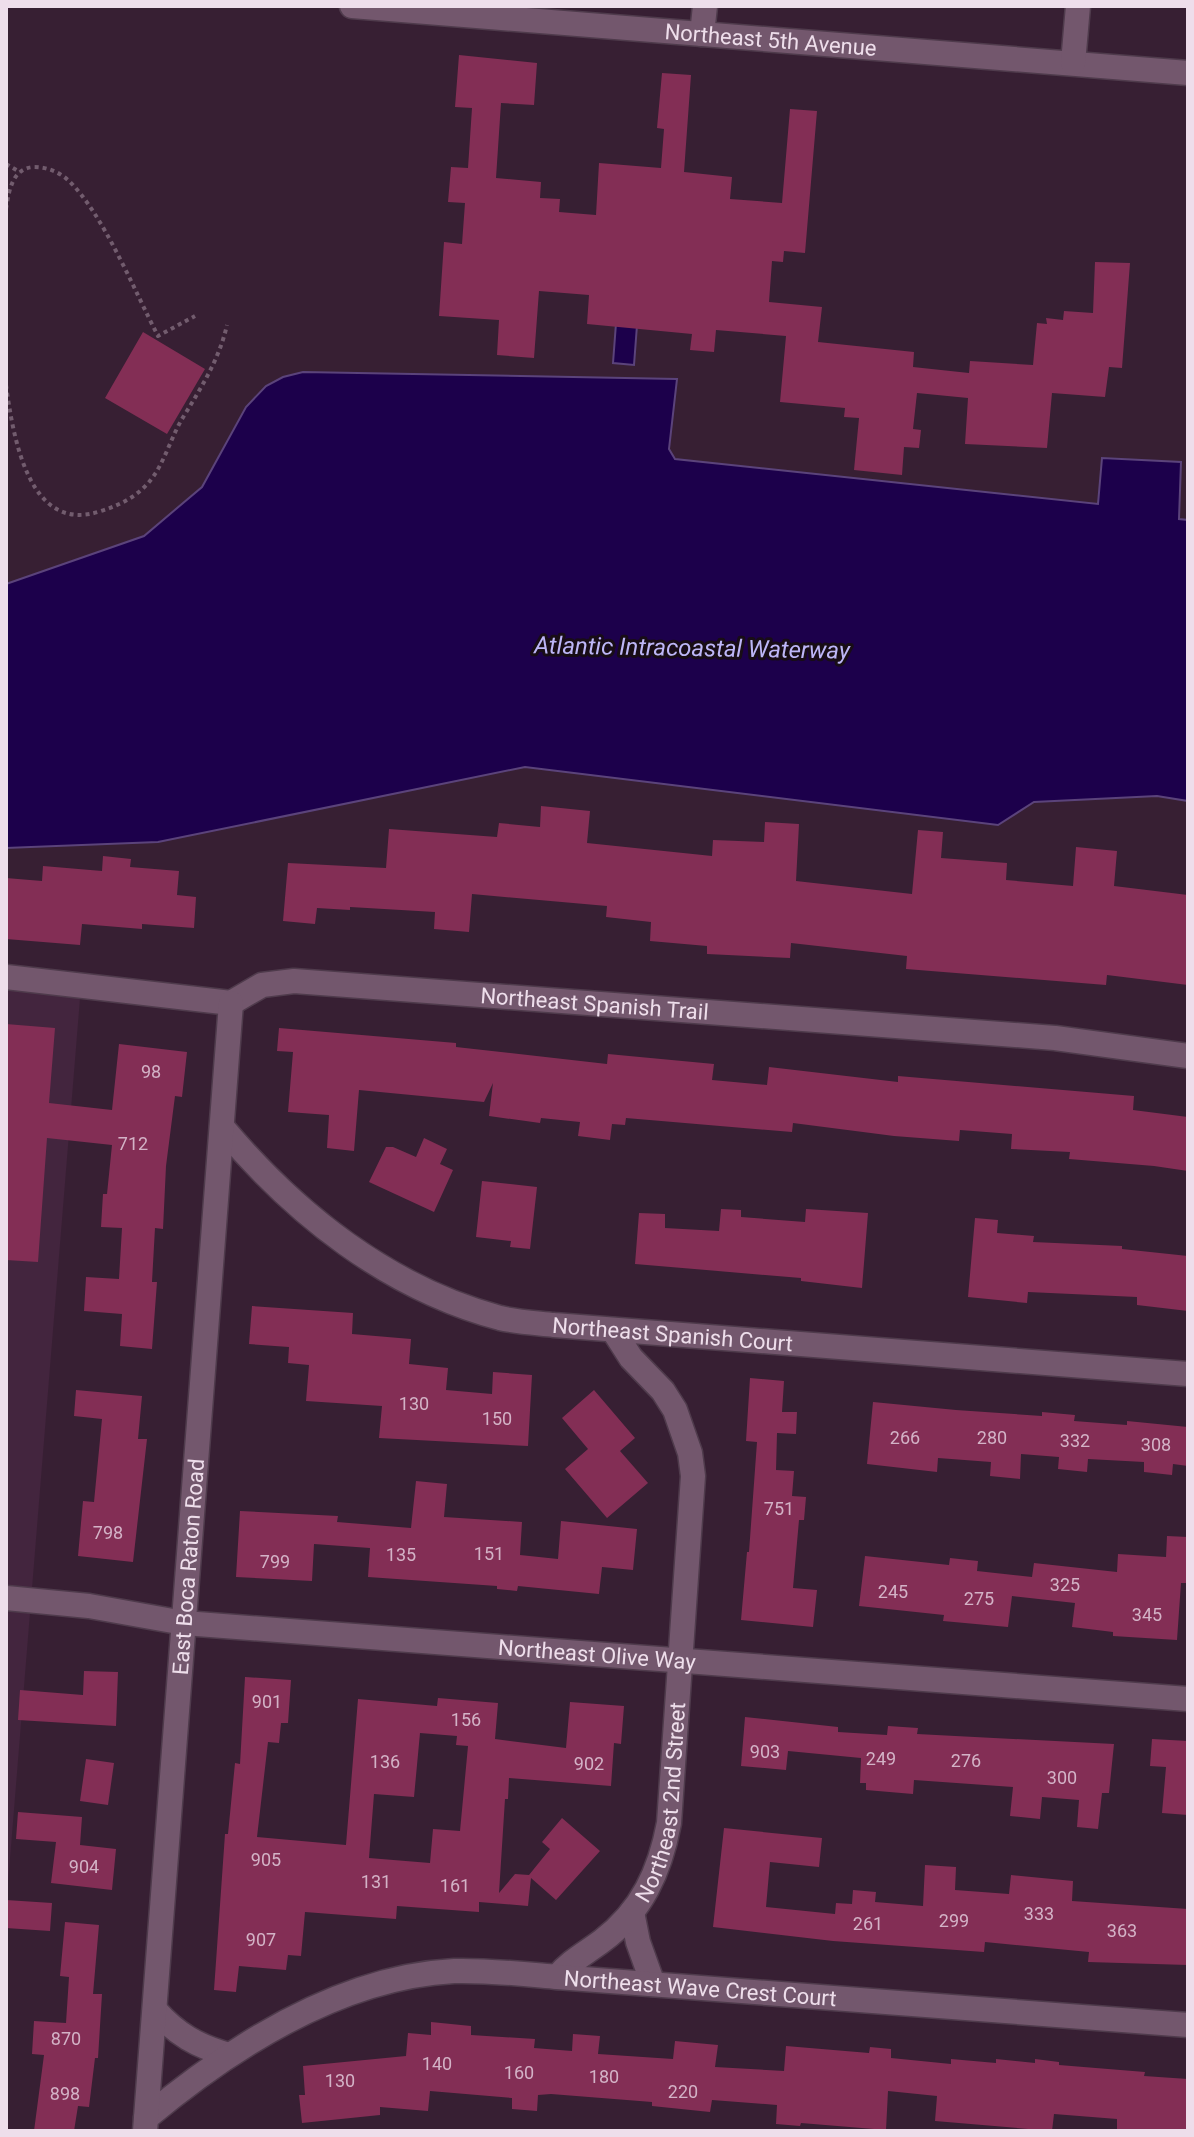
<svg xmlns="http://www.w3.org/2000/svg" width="1194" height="2137" font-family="Roboto,sans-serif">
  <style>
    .built { fill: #43253e }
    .water { fill: #1c004b; stroke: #5b437b; stroke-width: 2 }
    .building { fill: #832e55; fill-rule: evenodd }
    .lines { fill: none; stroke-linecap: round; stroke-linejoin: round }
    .minor-casing { stroke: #4f3b4c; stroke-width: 27 }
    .path { stroke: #725c6e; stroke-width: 4; stroke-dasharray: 4 4; stroke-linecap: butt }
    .minor { stroke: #73576d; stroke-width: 24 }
    .labels { text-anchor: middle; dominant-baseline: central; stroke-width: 6; stroke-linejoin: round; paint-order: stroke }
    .number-label { font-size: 18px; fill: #d3b2c6 }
    .street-label { font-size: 22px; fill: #eedeeb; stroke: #180d16 }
    .water-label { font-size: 24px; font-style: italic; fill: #bdb6f7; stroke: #180d16 }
  </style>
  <rect width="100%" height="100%" fill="#371f33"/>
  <path class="built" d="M6,966L82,974L6,1908Z"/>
  <path class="water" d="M617,310L638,312L634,365L613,363Z
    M303,372L677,379L669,449L675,459L1098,504L1102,458L1181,462L1179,519L1188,520V801L1157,796L1034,802L998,825L525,767L158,842L6,848V584L144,536L202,487L246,407L266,386L283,377Z"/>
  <path class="building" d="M459,55L537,63L534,105L501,103L496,178L541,182L540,198L560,199L559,212L596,215L599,163L661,168L664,129L657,128L662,73L691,75L684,172L732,177L730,199L782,203L790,109L817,111L805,253L784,251L783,262L772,261L769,302L822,307L818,342L914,352L913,367L969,373L970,361L1033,365L1037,323L1047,324L1046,318L1063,320L1064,311L1093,313L1095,262L1130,263L1122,368L1109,367L1105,397L1052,393L1047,448L965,444L968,398L917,393L913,429L921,430L919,448L904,447L902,475L854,470L859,418L844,417L845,408L780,402L786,336L716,330L714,352L690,350L692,334L587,324L589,295L539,291L534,358L497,355L499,320L439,316L444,242L462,244L465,203L448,202L451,167L468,168L472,108L455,107Z
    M143,332L205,369L167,434L105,398Z
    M541,806L590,811L587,843L712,856L713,840L764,842L765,822L799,824L796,881L912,894L918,830L943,832L941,858L1007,863L1006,880L1073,886L1076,847L1117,851L1114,886L1188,895V985L1107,975L1106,985L906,969L907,956L791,943L790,958L707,954V946L650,941L651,922L606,917L607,906L472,894L469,932L434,929L435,912L350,907V910L317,908L315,924L283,921L288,863L386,868L389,829L497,837L499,823L540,827Z
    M103,856L131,859L130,867L179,871L177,895L196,897L194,928L142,924V929L82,924L80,945L6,939V878L42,881L43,866L102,871Z
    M6,1024L55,1028L49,1103L112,1110L119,1044L187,1052L182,1097L175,1096L166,1166L163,1229L155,1228L152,1282H157L152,1349L120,1346L122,1314L84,1311L86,1277L119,1279L122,1228L101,1227L103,1194H107L112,1145L47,1138L38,1262L6,1260Z
    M279,1028L456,1043V1047L607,1064L608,1054L714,1064L712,1080L767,1085L769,1067L898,1082V1076L1134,1096L1133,1110L1188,1117V1171L1154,1166L1069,1159L1070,1152L1011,1149L1012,1134L960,1130L959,1141L894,1136L793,1123L792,1132L626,1118L625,1125L612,1124L610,1140L578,1136L580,1122L541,1118L540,1123L489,1116L493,1083L484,1102L359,1090L354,1151L327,1148L329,1115L288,1112L293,1052L277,1051Z
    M424,1138L447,1149L440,1164L453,1170L434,1212L369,1182L386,1147H393L416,1157Z
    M482,1181L537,1187L530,1249L510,1247L511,1241L476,1237Z
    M721,1209L741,1210V1217L805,1222L806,1209L868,1213L862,1288L801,1281V1278L635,1264L639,1213L665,1214V1228L719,1231Z
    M975,1218L998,1220L997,1233L1034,1236L1033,1242L1122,1246V1249L1188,1256V1311L1137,1305V1297L1028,1292L1027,1303L968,1297Z
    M252,1306L353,1313L352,1334L411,1339L409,1364L448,1368L446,1390L492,1394L493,1372L532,1375L528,1446L379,1438L382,1406L306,1401L309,1365L288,1363L289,1347L249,1344Z
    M750,1378L784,1381L782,1412H797L796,1434L777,1433L776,1470L794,1471L792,1496L806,1497L804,1520H799L793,1588L817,1590L813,1627L741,1620L747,1552H749L757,1442L746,1441Z
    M76,1390L142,1396L138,1439H147L133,1562L78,1556L83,1501L94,1502L102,1419L74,1416Z
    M594,1390L635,1438L620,1451L648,1483L607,1518L565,1469L588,1449L562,1418Z
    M873,1402L956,1410L1042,1416V1412L1075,1415L1074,1421L1127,1425V1421L1188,1427V1466L1173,1464L1172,1475L1144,1472V1462L1088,1459L1087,1472L1058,1469L1059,1457L1021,1454L1020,1479L990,1476L991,1462L938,1458L937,1472L867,1464Z
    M416,1481L447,1484L444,1517L522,1522L520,1555L558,1559L561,1521L637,1529L633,1570L602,1567L599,1594L518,1586L517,1591L497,1589V1586L368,1577L370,1548L314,1544L312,1581L236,1577L240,1511L338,1516L337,1522L411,1528Z
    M1167,1536L1188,1537L1187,1583H1181L1177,1640L1113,1636V1632L1072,1627L1075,1603L1012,1596L1008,1627L943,1621L944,1615L859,1606L865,1556L949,1565L950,1558L978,1561L977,1571L1032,1577L1034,1563L1117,1572L1118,1554L1166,1557Z
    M84,1671L118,1672L116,1726L18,1720L20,1690L83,1695Z
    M245,1677L291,1680L288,1723H281L279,1743L268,1742L257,1837L346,1845L358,1699L437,1706L438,1698L498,1703L495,1739L566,1748L570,1702L624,1706L621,1744L614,1743L611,1786L509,1778L508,1799H505L499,1893L515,1874L529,1875L550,1849L542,1842L562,1818L600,1851L556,1900L531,1878L528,1906L479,1902V1912L397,1906L396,1919L305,1912L301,1956L288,1955L286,1970L239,1966L236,1992L214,1990L225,1834H228L235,1763L240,1764ZM420,1733L457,1736L456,1745L468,1746L460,1831L433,1829L430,1863L369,1858L374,1794L414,1797Z
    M745,1717L838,1727V1732L887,1735L888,1726L918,1728L917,1734L1114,1744L1109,1793H1102L1098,1829L1077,1827L1079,1800L1042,1797L1040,1819L1010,1816L1013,1787L914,1780L913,1794L866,1790V1783H860L861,1758L788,1751L786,1770L741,1766Z
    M1152,1739L1188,1741V1815L1162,1813L1166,1767L1150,1766Z
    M86,1759L114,1763L108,1805L80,1801Z
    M18,1812L82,1817L80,1845L116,1849L112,1890L51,1883L56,1842L16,1839Z
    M724,1828L822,1838L819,1867L770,1862L766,1907L835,1914L836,1903L852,1904L853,1890L876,1892L875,1902L923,1906L925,1865L956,1867L955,1890L1009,1894L1011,1875L1073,1881L1072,1901L1188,1909V1965L1088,1962L1089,1952L985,1942L984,1952L833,1941L713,1927Z
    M6,1900L52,1903L50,1931L6,1928Z
    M65,1922L99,1925L93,1994H102L98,2058H95L89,2107L78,2106L74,2131H34L44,2055L32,2054L34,2021L66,2023L69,1977L60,1976Z
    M431,2022L471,2026V2035L535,2039L534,2048L572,2051L573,2034L600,2036L598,2054L673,2059L675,2041L718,2045L715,2067L784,2071L786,2046L869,2053L870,2047L891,2049V2058L951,2064V2059L996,2063V2059L1035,2063V2059L1059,2062V2065L1145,2072L1144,2076L1188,2079V2131H1117V2119L1054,2114L1052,2131L935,2121L937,2096L888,2091L886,2130L801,2123L800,2126L776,2124L777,2105L712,2100L710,2112L652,2106V2102L551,2094L538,2095L537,2111L512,2109V2098L430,2091L428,2111L380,2107V2115L302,2123L299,2095H305L303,2066L406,2056L408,2033L431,2035Z"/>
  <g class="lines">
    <g class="minor-casing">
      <g id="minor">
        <path id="s1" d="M352,6L1188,73"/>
        <path d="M702,34L705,6"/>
        <path d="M1073,63L1078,6"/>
        <path id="s2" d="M6,977L231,1003L262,985L294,981L1055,1038L1188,1056"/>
        <path id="s3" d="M222,1127C295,1214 388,1288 500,1318C517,1322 536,1323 554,1325L1188,1374"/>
        <path id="s4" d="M6,1598L89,1606L184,1623L1188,1699"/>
        <path d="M632,1912L638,1942L653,1984"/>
        <path id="s5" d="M557,1977C570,1961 586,1953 602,1941C642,1911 660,1871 669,1823L693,1476L690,1453L675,1410L663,1391L631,1358L613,1330"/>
        <path d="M155,2010C176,2034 197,2046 229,2055"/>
        <path id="s6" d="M146,2118C231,2047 339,1977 454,1971C488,1970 523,1974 557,1977L1188,2025"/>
        <path id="s7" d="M145,2131L231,1003"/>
      </g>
    </g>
    <path class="path" d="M6,164L20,172
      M6,209C9,191 12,168 34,167C47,167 59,172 68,180C103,213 135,292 158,336L195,316
      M6,385C13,435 28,536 101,511C123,504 142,494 155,474C166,457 172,436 182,419C201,388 219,360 227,325"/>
    <use href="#minor" class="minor"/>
  </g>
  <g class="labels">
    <g class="number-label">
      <text x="151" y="1071">98</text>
      <text x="133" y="1143">712</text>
      <text x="414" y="1403">130</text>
      <text x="497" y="1418">150</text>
      <text x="905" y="1437">266</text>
      <text x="992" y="1437">280</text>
      <text x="1075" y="1440">332</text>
      <text x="1156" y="1444">308</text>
      <text x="779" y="1508">751</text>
      <text x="108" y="1532">798</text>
      <text x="489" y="1553">151</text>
      <text x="401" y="1554">135</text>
      <text x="275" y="1561">799</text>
      <text x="1065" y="1584">325</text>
      <text x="893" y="1591">245</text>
      <text x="979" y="1598">275</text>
      <text x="1147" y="1614">345</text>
      <text x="267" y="1701">901</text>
      <text x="466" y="1719">156</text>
      <text x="765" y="1751">903</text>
      <text x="881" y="1758">249</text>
      <text x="966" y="1760">276</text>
      <text x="385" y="1761">136</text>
      <text x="589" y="1763">902</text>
      <text x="1062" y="1777">300</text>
      <text x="266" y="1859">905</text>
      <text x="84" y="1866">904</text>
      <text x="376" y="1881">131</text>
      <text x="455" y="1885">161</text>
      <text x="1039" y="1913">333</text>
      <text x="954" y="1920">299</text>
      <text x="868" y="1923">261</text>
      <text x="1122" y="1930">363</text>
      <text x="261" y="1939">907</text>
      <text x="66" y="2038">870</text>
      <text x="437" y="2063">140</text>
      <text x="519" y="2072">160</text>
      <text x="604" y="2076">180</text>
      <text x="340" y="2080">130</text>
      <text x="683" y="2091">220</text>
      <text x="65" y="2093">898</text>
    </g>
    <g class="street-label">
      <text stroke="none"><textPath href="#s1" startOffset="420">Northeast 5th Avenue</textPath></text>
      <text stroke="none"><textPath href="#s2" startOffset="596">Northeast Spanish Trail</textPath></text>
      <text stroke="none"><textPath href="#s3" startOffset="516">Northeast Spanish Court</textPath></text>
      <text stroke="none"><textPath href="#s7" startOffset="566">East Boca Raton Road</textPath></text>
      <text stroke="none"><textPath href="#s4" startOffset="594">Northeast Olive Way</textPath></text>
      <text stroke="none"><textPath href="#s5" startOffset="216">Northeast 2nd Street</textPath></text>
      <text stroke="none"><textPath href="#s6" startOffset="594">Northeast Wave Crest Court</textPath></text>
    </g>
    <g class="water-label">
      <text transform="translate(692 648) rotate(1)">Atlantic Intracoastal Waterway</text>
    </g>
  </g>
  <rect width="1194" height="2137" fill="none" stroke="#eedeeb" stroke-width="16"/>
</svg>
